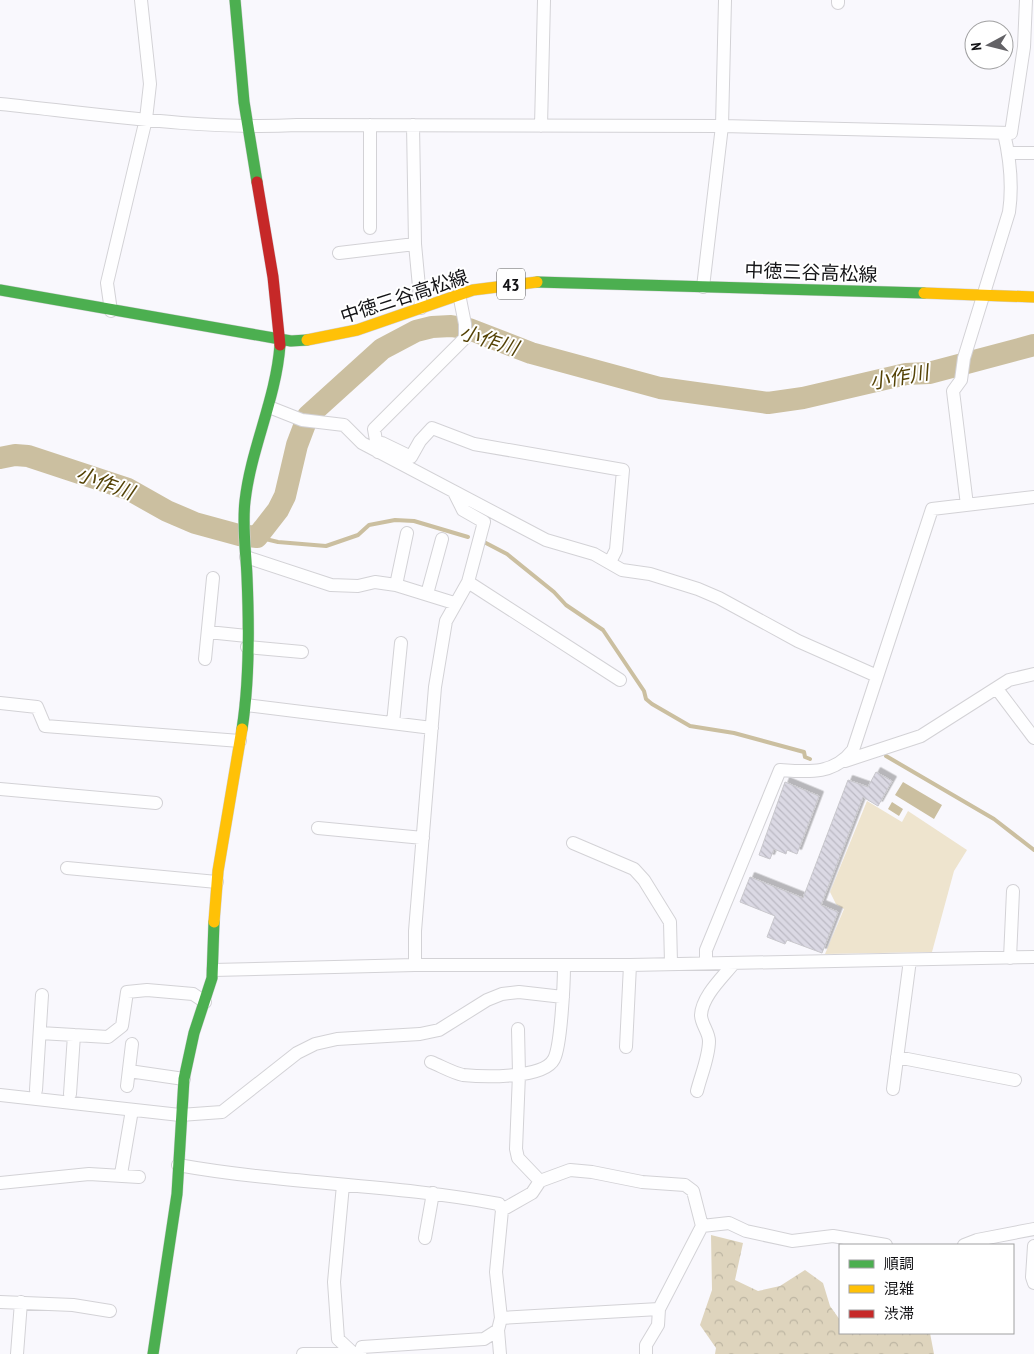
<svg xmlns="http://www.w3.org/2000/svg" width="1034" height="1354" font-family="'PT Sans Narrow','Noto Sans JP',sans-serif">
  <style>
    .green { fill: #eee4ce }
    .forest { fill: url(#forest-crowns) }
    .water { fill: #cbbfa0 }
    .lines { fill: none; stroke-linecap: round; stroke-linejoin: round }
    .stream { stroke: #cbbfa0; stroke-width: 4 }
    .river { stroke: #cbbfa0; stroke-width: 22 }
    .building { fill: url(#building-back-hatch); stroke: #c8c7cc; filter: url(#shadow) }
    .street-casing { stroke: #d3d2d6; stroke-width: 14 }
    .fast-casing { stroke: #d3d2d6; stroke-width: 12 }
    .slow-casing { stroke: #d3d2d6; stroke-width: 12 }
    .jam-casing { stroke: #d3d2d6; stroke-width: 12 }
    .street { stroke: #fefeff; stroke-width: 12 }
    .fast { stroke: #4caf50; stroke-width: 11 }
    .slow { stroke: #ffc107; stroke-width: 11 }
    .jam { stroke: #c62828; stroke-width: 11 }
    .labels { text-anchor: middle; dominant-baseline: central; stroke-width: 4; stroke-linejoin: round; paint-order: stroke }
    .shield { fill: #fff; stroke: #59595b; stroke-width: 1 }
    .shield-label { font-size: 18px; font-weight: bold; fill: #121215 }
    .street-label { font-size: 19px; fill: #121215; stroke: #fff }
    .water-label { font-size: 20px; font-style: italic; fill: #544205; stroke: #fff }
  </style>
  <defs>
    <pattern id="forest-crowns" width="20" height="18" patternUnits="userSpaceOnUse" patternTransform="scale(1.25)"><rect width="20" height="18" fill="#ded4bd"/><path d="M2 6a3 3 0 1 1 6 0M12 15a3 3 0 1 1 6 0" fill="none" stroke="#bdb5a2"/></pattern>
    <pattern id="building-back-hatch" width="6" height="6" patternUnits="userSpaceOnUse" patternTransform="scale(1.25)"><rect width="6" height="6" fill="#dbd9e4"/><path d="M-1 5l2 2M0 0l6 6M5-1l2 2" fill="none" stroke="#bbb9c3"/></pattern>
    <filter id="shadow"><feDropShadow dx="4.5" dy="-4.5" stdDeviation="0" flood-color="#0004"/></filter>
  </defs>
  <rect width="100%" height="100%" fill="#f9f8fd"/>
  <path class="green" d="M867,801L902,822L908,811L967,850L954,871L932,952L825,954L844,909L836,904L830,892Z"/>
  <path class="forest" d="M711,1235L743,1243L735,1280L758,1291L780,1286L805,1270L823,1283L830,1306L840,1320V1333H930L934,1354H715L716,1348L700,1325L712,1290Z"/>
  <path class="water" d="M903,782L942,805L934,819L895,795Z
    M892,802L903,809L899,816L888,809Z"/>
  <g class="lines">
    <path class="stream" d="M257,537L278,542L326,546L358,535L369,525L395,520L414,521L468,537
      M484,542L507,554L554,592L566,605L603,630L644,691L646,699L652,704L690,726L734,733L804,752L805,757L810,759
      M886,756L994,819L1034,850"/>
    <path class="river" d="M0,458L15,455L28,456L128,489L167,511L195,523L239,535L257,537L278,510L285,496L297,445L308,416L382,349L416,331L432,327L451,326L469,329L531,353L660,388L768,403L803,398L906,374L929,373L1034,345"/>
  </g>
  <path class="building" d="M876,772L892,781L878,806L863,797L821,905L838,912L822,953L787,940L785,944L767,937L775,916L740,902L750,877L803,898L848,780L868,787Z
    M785,782L819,796L797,854L787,850L786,854L774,849L770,859L759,855Z"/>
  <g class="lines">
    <g class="street-casing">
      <path id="street" d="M838,3V0
        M0,104C99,114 198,130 297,125L722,126L1011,133L1024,47L1026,0
        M413,125L415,244L421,308
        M541,126L544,0
        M1009,153H1034
        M370,228V125
        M339,253L415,244
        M703,287L722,126L725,0
        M111,311L107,283L146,119L150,84L141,0
        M269,407L302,420L344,425L362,443L546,540L594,554L622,570L650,574L698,589L719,598L798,641L877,676
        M378,452L382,443L411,457L420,441L432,428L474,444L623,470L616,550L610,562
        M378,452L374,429L465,338V324L459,294
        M967,505L953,391L961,380L964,358L1009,212C1013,185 1010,159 1004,133
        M246,557L331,585L358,586L375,582L396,585L454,603
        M468,582L620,680
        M396,585L407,533
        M427,594L442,539
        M208,632L247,636
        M247,647L302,652
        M205,659L213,578
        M997,689L1034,738
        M0,703L37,707L45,726L240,741
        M246,705L432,728
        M393,723L401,643
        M845,761L921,736L1009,680L1034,674
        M0,789L156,803
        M318,828L423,838
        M573,843L634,869L644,880L670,922L671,963
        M67,868L217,882
        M1010,958L1013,891
        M706,963V950L780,770C808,772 834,775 853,750L932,509L1034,497
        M415,965V931L435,687L446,621L468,582L484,522L463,510L454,492
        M213,970L415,965H630L1034,957
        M518,1029L519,1074L516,1149L518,1158L540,1181
        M40,1033L108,1037L122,1026L127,992L147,990L193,994L205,1002
        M626,1047L630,965
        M897,1057L1015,1080
        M431,1062C441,1066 453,1073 463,1075C483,1077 544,1079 554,1059C561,1046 564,983 564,965
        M129,1071L184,1079
        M127,1086L132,1044
        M893,1089L910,960
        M36,1090L42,995
        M697,1091C701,1075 709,1057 709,1041C709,1032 701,1024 701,1015C702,996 723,977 734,963
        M70,1094L74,1035
        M0,1095L180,1115L222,1112L297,1053L315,1044L337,1039L420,1034L439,1030L487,1000L502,994L519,992L563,997
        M178,1165C284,1184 393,1184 499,1204L502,1210L496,1272L501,1318
        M121,1174L132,1110
        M0,1183L89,1174L139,1177
        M343,1185L334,1282L338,1339L354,1354
        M502,1210L532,1193L540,1181L570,1170L592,1172L642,1182L685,1185L693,1191L702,1226
        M425,1238L433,1193
        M964,1245L977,1240L1034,1229
        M1034,1246L1032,1277L1034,1283
        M0,1302L73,1305L110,1311
        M498,1330L500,1354
        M17,1354L21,1302
        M303,1354H351
        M360,1354L362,1347L484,1339L498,1330L501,1318L659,1309L702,1226L729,1223L746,1231L792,1241L833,1236L886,1245
        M646,1354V1345L658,1325L659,1309"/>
    </g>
    <g class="fast-casing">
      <path id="fast" d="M235,0L244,102L257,182
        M537,282L924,293
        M0,290L291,341L307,340
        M242,729C249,685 249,623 247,577C246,551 242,527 245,501C251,448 276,399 280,345
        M153,1354L177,1194L184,1079L194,1033L212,978L214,922"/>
    </g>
    <g class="slow-casing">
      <path id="slow" d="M924,293L1034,297
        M307,340L357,330L473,290L537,282
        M214,922L218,871L242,729"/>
    </g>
    <g class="jam-casing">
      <path id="jam" d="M257,182L273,277L280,345"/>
    </g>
    <use href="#street" class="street"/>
    <use href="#fast" class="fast"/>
    <use href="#slow" class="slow"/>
    <use href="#jam" class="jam"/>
  </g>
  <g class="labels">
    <rect class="shield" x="497" y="268.5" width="28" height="31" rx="4"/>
    <g class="shield-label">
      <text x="511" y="284">43</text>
    </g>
    <g class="street-label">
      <text transform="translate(811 272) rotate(2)">中徳三谷高松線</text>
      <text transform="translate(404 296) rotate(-18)">中徳三谷高松線</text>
    </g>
    <g class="water-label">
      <text transform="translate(489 340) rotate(17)">小作川</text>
      <text transform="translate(899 377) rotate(-10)">小作川</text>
      <text transform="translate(105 483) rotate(20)">小作川</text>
    </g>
  </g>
  <rect x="839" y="1244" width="175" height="90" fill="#ffffff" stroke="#a0a0a1"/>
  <rect x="849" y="1260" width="25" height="8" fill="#4caf50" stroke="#a0a0a1"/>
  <text x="884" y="1269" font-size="15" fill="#121215">順調</text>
  <rect x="849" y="1285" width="25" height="8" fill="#ffc107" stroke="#a0a0a1"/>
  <text x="884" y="1294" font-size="15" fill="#121215">混雑</text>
  <rect x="849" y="1310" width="25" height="8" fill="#c62828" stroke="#a0a0a1"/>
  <text x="884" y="1319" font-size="15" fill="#121215">渋滞</text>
  <g transform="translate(989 45) rotate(263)"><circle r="24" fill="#ffffff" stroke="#a0a0a1"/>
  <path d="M0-4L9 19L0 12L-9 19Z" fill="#636266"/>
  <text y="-8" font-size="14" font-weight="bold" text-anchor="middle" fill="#121215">N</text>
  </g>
</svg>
